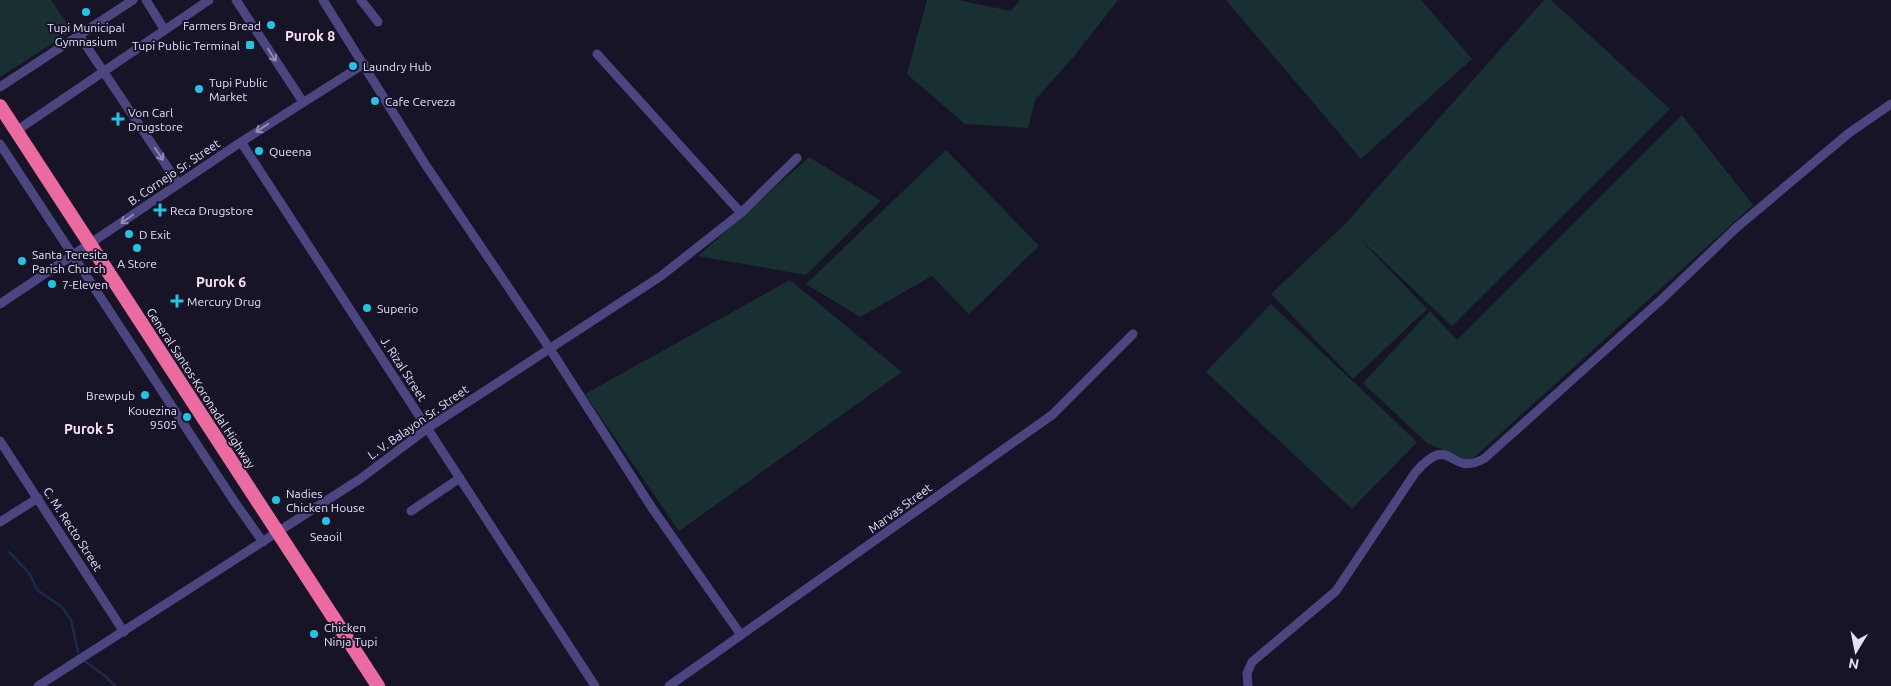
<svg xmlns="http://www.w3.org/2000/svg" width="1891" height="686" font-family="Ubuntu,sans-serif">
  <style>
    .green { fill: #183031 }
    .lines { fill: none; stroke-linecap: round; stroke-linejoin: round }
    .stream { stroke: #182a4c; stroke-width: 2.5 }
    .minor { stroke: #4b4580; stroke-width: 9 }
    .highway { stroke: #eb6aa0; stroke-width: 14 }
    .oneway { stroke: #908ab7 }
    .poi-dot { fill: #24c3e1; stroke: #181428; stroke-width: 2 }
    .labels { text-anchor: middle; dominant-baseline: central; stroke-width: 4; stroke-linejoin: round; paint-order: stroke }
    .poi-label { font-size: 12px; fill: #e4dffb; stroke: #181428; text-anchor: start }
    .street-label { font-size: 12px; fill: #e4dffb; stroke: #181428 }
    .neighbourhood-label { font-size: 14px; font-weight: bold; fill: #fbe1f0; stroke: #181428 }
  </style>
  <rect width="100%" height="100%" fill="#181428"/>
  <path class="green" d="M0,0H51L72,31L0,77Z
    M927,0H958L1011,11L1020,0H1118L1075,55L1035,100L1028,128L965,124L907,74Z
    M1226,0H1421L1472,59L1361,159Z
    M1544,0H1551L1670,109L1452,326L1356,235L1427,309L1353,379L1271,294L1345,224Z
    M1682,115L1753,205L1470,461L1427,443L1363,383L1430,311L1457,340Z
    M946,150L1039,246L969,314L932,276L860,317L806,284Z
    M809,157L881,201L806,275L698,256Z
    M790,280L902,372L679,531L585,394Z
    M1271,304L1417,442L1352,509L1206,372Z"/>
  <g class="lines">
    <path class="stream" d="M9,552L29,573L37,590L62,607L71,620L78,652
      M86,662L105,676L115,686"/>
    <path class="minor" d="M146,0L164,29
      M236,0L303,102
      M323,0L425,164L550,349L652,508L741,635
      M361,0L378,22
      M79,35L178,183
      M597,54L741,213
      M0,87L133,0
      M16,131L209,0
      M241,142L595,686
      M0,144L234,501L263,542
      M0,304L241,142L364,64
      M0,441L124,632
      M411,511L460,478
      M0,522L38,498
      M38,686L360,479L428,428L661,276L741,213L797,158
      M669,686L1052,415L1133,334
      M1248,686L1247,673L1252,662L1336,591L1415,473C1453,429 1448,480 1485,458L1662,299L1736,228L1849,133L1891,104"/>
    <path class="highway" d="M0,106L378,686"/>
  </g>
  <defs><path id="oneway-shaft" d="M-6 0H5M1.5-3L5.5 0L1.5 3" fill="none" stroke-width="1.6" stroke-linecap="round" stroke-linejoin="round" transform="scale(1.25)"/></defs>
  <g class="oneway">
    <use href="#oneway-shaft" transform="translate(272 55) rotate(57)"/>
    <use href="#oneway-shaft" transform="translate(262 128) rotate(147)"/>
    <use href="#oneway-shaft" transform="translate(159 154) rotate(56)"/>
    <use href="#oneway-shaft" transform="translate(127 219) rotate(145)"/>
  </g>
  <g class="poi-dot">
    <circle cx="86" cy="12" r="5"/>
    <circle cx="271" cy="25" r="5"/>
    <rect x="245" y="40" width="10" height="10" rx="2.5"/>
    <circle cx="353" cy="66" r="5"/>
    <circle cx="199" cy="89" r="5"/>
    <circle cx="375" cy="101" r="5"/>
    <path d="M115.5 111.5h5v5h5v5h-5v5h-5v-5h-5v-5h5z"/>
    <circle cx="259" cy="151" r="5"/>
    <path d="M157.5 202.5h5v5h5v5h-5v5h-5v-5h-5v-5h5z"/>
    <circle cx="129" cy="234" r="5"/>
    <circle cx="137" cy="248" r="5"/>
    <circle cx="22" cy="261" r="5"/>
    <circle cx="52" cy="284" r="5"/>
    <path d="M174.5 293.5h5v5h5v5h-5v5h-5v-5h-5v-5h5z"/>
    <circle cx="367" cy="308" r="5"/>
    <circle cx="145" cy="395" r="5"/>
    <circle cx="187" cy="417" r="5"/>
    <circle cx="276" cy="500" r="5"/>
    <circle cx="326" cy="521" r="5"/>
    <circle cx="314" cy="634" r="5"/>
  </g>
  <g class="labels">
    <g class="poi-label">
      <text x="261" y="25" text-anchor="end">Farmers Bread</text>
      <text x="86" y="27" text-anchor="middle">Tupi Municipal<tspan x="86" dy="14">Gymnasium</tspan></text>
      <text x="240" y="45" text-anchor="end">Tupi Public Terminal</text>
      <text x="363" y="66">Laundry Hub</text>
      <text x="209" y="82">Tupi Public<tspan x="209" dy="14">Market</tspan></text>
      <text x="385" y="101">Cafe Cerveza</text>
      <text x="128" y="112">Von Carl<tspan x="128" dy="14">Drugstore</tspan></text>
      <text x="269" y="151">Queena</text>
      <text x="170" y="210">Reca Drugstore</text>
      <text x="139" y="234">D Exit</text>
      <text x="32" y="254">Santa Teresita<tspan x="32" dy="14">Parish Church</tspan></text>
      <text x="137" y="263" text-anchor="middle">A Store</text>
      <text x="62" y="284">7-Eleven</text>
      <text x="187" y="301">Mercury Drug</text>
      <text x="377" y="308">Superio</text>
      <text x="135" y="395" text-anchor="end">Brewpub</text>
      <text x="177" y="410" text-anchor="end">Kouezina<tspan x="177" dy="14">9505</tspan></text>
      <text x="286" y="493">Nadies<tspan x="286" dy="14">Chicken House</tspan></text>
      <text x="326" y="536" text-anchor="middle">Seaoil</text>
      <text x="324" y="627">Chicken<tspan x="324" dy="14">Ninja Tupi</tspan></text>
    </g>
    <g class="street-label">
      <text transform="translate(174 172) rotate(-34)">B. Cornejo Sr. Street</text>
      <text transform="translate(404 369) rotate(57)">J. Rizal Street</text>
      <text transform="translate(201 388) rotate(57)">General Santos-Koronadal Highway</text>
      <text transform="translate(418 422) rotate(-35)">L. V. Balayon Sr. Street</text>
      <text transform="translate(900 508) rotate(-36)">Marvas Street</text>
      <text transform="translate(73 529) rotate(57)">C. M. Recto Street</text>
    </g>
    <g class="neighbourhood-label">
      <text x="310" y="36">Purok 8</text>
      <text x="221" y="282">Purok 6</text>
      <text x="89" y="429">Purok 5</text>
    </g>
  </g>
  <g transform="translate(1856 651) rotate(190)" stroke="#181428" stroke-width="4" paint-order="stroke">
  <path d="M0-4L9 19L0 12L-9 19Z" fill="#e4dffb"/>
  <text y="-8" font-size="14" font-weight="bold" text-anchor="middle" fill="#e4dffb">N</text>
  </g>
</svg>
